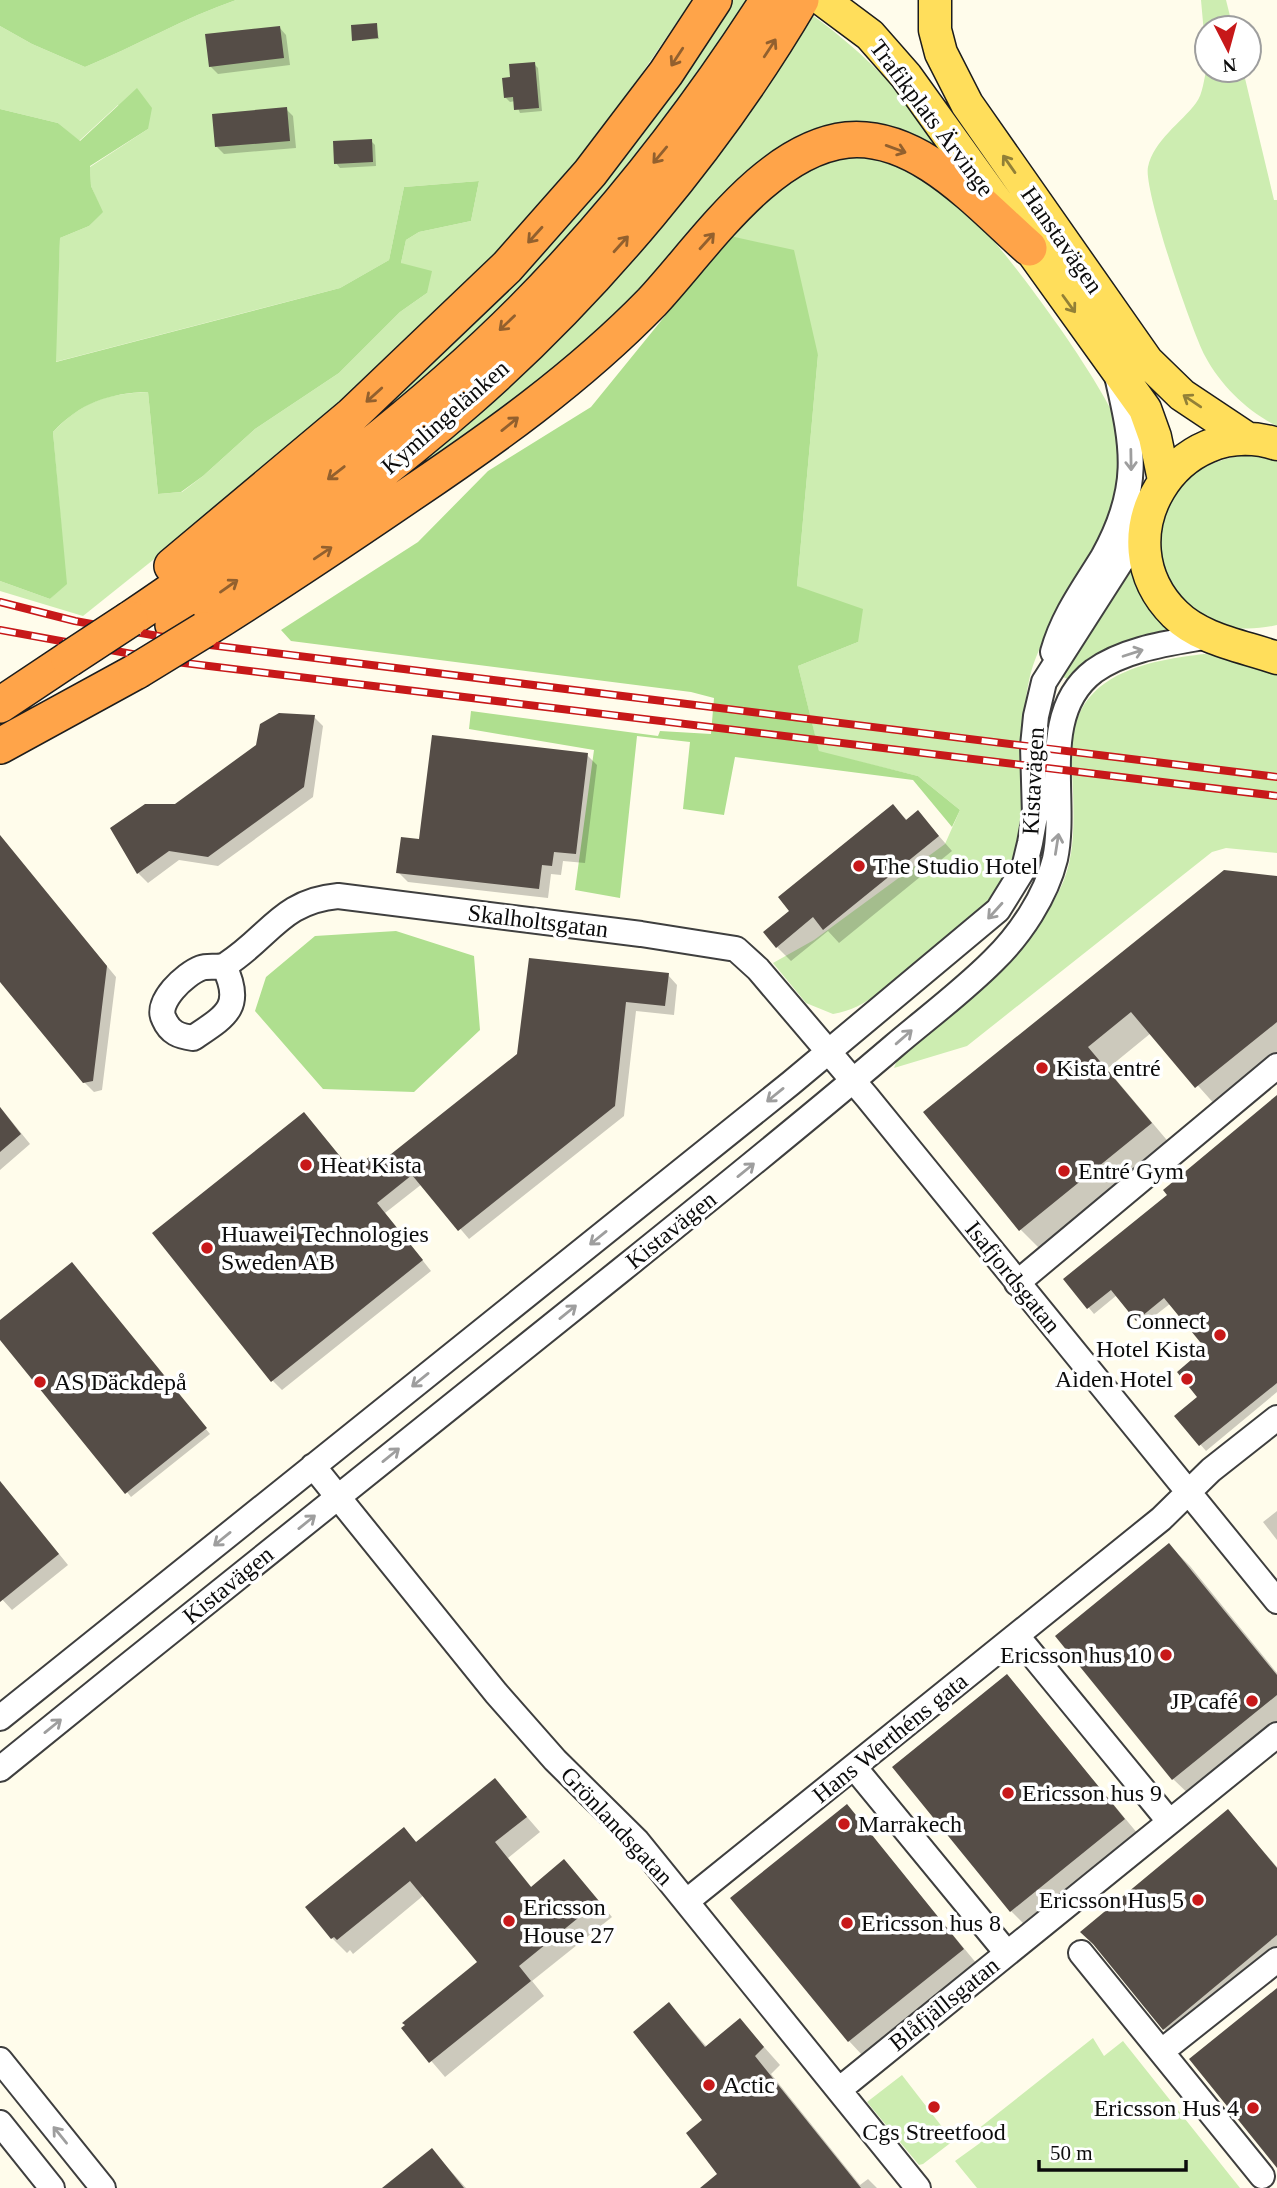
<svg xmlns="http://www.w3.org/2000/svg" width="1277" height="2188" font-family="Georgia,serif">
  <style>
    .green { fill: #cdedb1 }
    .forest { fill: #afdf8f }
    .shadow { fill: #0003 }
    .building { fill: #554d47 }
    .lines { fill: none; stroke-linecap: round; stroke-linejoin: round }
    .minor-casing { stroke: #3f3f3f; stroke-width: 28 }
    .major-casing { stroke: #1d1d1d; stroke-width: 35 }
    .highway-casing { stroke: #1d1d1d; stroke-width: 38 }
    .minor { stroke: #fff; stroke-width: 24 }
    .major { stroke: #ffde5b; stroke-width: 32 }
    .highway { stroke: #ffa449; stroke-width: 35 }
    .rail-casing { stroke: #c71819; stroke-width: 8 }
    .rail { stroke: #fff; stroke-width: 5; stroke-dasharray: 16; stroke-linecap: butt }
    .highway-bridge-casing { stroke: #1d1d1d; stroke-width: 38; stroke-linecap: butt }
    .highway-bridge { stroke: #ffa449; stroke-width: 35 }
    .oneway { stroke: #92602e }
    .oneway2 { stroke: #928037 }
    .oneway3 { stroke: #9e9e9e }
    .poi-dot { fill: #c71819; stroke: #fff; stroke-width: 2.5 }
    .labels { text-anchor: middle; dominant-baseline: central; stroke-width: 7; stroke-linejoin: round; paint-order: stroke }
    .street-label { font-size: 24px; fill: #0c0c0c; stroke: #fff }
    .poi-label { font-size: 24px; fill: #0c0c0c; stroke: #fff; text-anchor: start }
  </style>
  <rect width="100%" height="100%" fill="#fffceb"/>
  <path class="green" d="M236,0H692L610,120L541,206L470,281L278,460L83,616L0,591V581L50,599L66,584L53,432C83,401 106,394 148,392L158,494L182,492L203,476L255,429L339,373L400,312L427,293L401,263L406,240L419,232L471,221L479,181L404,187L389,260L340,288L55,362L60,238L89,226L102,212L91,186L90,167L148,129L118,105L79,141L58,123L0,109V26L32,44L85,67C136,46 184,18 236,0Z
    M726,0H750C667,122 568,248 459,347C427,377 392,405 358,434Z
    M1201,0H1226L1233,28H1207V67Z
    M811,14C871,58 906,97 950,157L852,130L576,358L312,549Z
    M1207,67V70H1243L1274,200H1277V426C1247,411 1221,386 1205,356C1192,332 1143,189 1148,167C1154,140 1181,123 1196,103C1203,94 1204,78 1207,67Z
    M855,155C890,161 921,172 950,194C987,222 1126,408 1126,450C1126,469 1121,498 1115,516C1110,529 1099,542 1092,553C1072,588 1049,622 1035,660C1010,725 1039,829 1004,881C982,913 949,936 919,959C893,981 867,1009 833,1014L806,1003L773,963L814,940L945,844L960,810L918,776L819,752L798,666L858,642L797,586L818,355L730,236C771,195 796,167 855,155Z
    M1256,454L1277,460V625C1141,657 1108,463 1256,454Z
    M1129,568L1140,590L1173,630L1071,680L1060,676Z
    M1204,654L1241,656L1277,667V853L1226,848L1212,852L967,1046L894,1068L899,1055C961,1000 1021,966 1060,889C1075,859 1074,824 1073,791C1072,771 1070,747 1075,727C1089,670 1155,660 1204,654Z
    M1093,2038L1104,2056L1123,2041L1240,2188H977L955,2161L980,2143L973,2133Z
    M902,2075L953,2141L923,2164L919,2165L867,2102Z"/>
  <path class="forest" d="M0,0H236C184,18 136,46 85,67L32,44L0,26Z
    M137,88L152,108L148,129L90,166L91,186L103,212L89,226L60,238L56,362L340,288L389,260L404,187L479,181L471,221L419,232L406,240L401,263L432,271L427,293L400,312L339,373L255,429L203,476L181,492L158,494L148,392C109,393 80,403 53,432L67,584L50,599L0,581V109L58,123L80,141Z
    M730,236L794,250L818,355L797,586L863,609L858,642L798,666L819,751L918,776L960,810L952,827L913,780L735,757L724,815L683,809L690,742L637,736L620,898L575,890L594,750L469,729L471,711L658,736L660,731L711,734L714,698L691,692L291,641L281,630L418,542L488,471L591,407Z
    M396,931L474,956L480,1030L414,1092L323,1089L255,1011L266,977L315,936Z"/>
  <path class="shadow" d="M376,25L379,39L354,40Z
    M279,27L286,35L290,65L218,74L210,66Z
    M534,64L538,68L542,111L520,113L515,101L510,102L505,97L512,79Z
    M286,109L293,116L296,148L224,154L217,147Z
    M371,141L375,145L376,166L340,168L336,163Z
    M314,717L323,726L313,797L218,866L179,860L148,883L138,873L113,828L176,806Z
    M587,755L597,765L585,863L563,861L561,875L551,874L548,898L408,882L398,872L421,841Z
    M893,806L908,821L918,812L952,851L839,943L828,931L791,961L777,947L792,911Z
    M4,842L116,977L102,1090L94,1092L84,1082L0,979V846Z
    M1277,877V1059L1217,1107L1151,1033L1107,1069L1171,1145L1041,1250L1020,1229L926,1113Z
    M668,975L677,985L674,1015L636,1011L624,1116L469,1239L422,1184L385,1213L431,1271L282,1390L272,1380L304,1114L353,1172L377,1168L518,1054Z
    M1277,1097V1392L1206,1451L1176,1416L1200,1397L1208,1349L1171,1303L1143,1325L1117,1295L1094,1314L1065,1279L1169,1195Z
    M0,1107L30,1144L0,1170Z
    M76,1269L210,1434L131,1497L0,1337V1323Z
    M0,1481L68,1565L12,1610L0,1597Z
    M1277,1511V1540L1263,1522Z
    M1169,1545L1190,1566L1277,1673V1732L1194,1799L1173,1779Z
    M1007,1676L1138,1834L1025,1925L1011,1911Z
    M495,1780L540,1832L508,1858L532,1888L564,1862L612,1917L532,1981L544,1996L445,2077L404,2029L479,1963L424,1895L353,1954L350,1950L347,1953L332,1938L307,1907L403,1829L417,1843Z
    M847,1807L977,1964L863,2056L849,2041Z
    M1228,1811L1277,1867V1961L1178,2043L1164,2029Z
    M669,2004L707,2047L740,2020L780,2065L771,2074L860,2185L868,2179L877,2188H702L720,2174Z
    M432,2150L466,2188H385Z"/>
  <path class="building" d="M377,23L378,38L352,41L351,25Z
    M280,26L284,58L209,67L205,34Z
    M535,62L539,108L514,110L513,97L504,98L502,78L510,77L509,64Z
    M287,107L290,141L215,147L212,114Z
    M372,139L373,162L334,164L333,141Z
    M279,713L315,715L304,787L208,857L169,851L137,874L110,828L145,804H175L256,745L260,724Z
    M432,735L588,753L576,854L554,852L552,866L542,865L539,889L396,873L401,837L419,839Z
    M893,804L906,820L918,810L939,836L823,930L813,917L776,948L763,932L789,911L778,897Z
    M0,835L107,966L93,1081L83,1083L0,982Z
    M1224,870L1277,876V1022L1195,1088L1131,1012L1088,1047L1152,1123L1019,1231L923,1112Z
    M529,958L669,973L665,1006L626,1002L615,1106L458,1231L412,1175L377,1203L423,1260L271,1382L152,1233L304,1112L352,1171L369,1157L376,1166L517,1054Z
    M1277,1095V1383L1199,1446L1174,1416L1197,1397L1177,1372L1205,1348L1164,1298L1136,1321L1111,1290L1087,1309L1063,1279L1167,1195L1163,1190Z
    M0,1107L21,1134L0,1152Z
    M72,1262L207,1428L125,1494L0,1340V1320Z
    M0,1481L59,1554L0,1602Z
    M1169,1543L1277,1675V1695L1172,1780L1055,1636Z
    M1007,1674L1125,1819L1010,1912L892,1767Z
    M495,1778L527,1817L495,1842L531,1887L564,1859L599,1901L519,1966L531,1981L429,2063L401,2028L405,2025L402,2023L477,1962L410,1881L337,1940L334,1937L331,1939L305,1907L404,1827L416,1842Z
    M847,1804L964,1949L848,2042L730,1898Z
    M1228,1809L1277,1868V1935L1163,2030L1093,1944L1080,1932Z
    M1277,1988V2168L1189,2059Z
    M669,2002L705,2047L740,2018L764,2047L755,2056L861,2188H700L717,2174L686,2133L702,2120L633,2032Z
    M432,2148L464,2188H382Z"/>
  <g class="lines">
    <g class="minor-casing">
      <path id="minor" d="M1053,652C1063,616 1084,588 1103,557C1141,489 1134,448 1117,376
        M224,966C244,1007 226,1016 193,1038C179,1036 170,1033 164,1019C155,1002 185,974 201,968C209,965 220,969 227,964C270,936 282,901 338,896L641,934L736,949L758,969L867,1097L1277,1601
        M1017,1283L1277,1066
        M313,1466L496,1693L555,1760L637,1841L918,2188
        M1017,1636L1169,1821
        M0,1718L791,1083L998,910L1024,868L1030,843L1035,816L1033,746L1036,716L1044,682L1145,524
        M854,1767L1007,1953
        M0,1769C206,1602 413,1436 620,1271C712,1197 804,1123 894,1046C927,1018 962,992 993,961C1020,935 1046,896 1055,859C1068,799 1037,714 1094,671C1126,648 1171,643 1209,636
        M687,1901L1161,1519L1211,1470L1277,1418
        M1081,1953L1262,2176
        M1162,2051L1277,1960
        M0,2060L103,2188
        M840,2089L1277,1735
        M0,2123L52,2188"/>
    </g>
    <g class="major-casing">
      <path id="major" d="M823,0L870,35L906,76L1145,409L1155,437L1164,480
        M935,0V30L941,53L967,104L1147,361L1182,395L1248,439
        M1277,444C1176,412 1099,539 1175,614C1201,640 1243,646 1277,658"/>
    </g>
    <g class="highway-casing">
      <path id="highway" d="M172,566L352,415L507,267L590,173L666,73L714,0
        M130,619C286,513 442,402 569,261C643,180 709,92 768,0
        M173,625C274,554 374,482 467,401C594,290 716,145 801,0
        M204,630C271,588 337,544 403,499C491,440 578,378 652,302C704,246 767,149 847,140C919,133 980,205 1029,248
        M0,705L69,659
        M0,746L137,671"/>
    </g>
    <use href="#minor" class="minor"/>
    <use href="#major" class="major"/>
    <use href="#highway" class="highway"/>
    <g class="rail-casing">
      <path id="rail" d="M0,602L75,621L202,644L1277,777
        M0,630L176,662L1277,796"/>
    </g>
    <use href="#rail" class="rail"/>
    <g class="highway-bridge-casing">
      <path id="highway-bridge" d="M69,659L130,619
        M137,671L204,630"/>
    </g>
    <use href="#highway-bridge" class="highway-bridge"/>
  </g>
  <defs><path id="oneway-shaft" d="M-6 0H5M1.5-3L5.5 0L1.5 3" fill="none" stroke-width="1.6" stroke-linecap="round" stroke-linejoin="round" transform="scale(1.75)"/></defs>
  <g class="oneway">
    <use href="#oneway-shaft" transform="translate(770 48) rotate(-57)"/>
    <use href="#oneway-shaft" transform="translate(677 57) rotate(123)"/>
    <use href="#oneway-shaft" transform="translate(896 149) rotate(20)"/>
    <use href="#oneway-shaft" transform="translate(660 155) rotate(130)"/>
    <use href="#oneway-shaft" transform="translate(535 235) rotate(132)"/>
    <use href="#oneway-shaft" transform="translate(707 241) rotate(-48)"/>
    <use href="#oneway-shaft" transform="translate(621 244) rotate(-48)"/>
    <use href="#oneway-shaft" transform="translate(507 323) rotate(136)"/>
    <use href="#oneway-shaft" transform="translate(374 395) rotate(138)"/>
    <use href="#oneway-shaft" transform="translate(510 424) rotate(-39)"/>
    <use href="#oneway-shaft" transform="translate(336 473) rotate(142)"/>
    <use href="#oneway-shaft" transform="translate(323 553) rotate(-34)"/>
    <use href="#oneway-shaft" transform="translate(229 586) rotate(-35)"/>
  </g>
  <g class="oneway2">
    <use href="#oneway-shaft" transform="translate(1009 164) rotate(-125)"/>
    <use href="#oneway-shaft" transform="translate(1069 304) rotate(54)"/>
    <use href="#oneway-shaft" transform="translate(1192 401) rotate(-146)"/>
  </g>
  <g class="oneway3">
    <use href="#oneway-shaft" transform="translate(1131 460) rotate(89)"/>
    <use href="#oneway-shaft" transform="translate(1133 653) rotate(-18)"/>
    <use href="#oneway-shaft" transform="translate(1057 844) rotate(-81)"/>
    <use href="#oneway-shaft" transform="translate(995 911) rotate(132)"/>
    <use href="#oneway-shaft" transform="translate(904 1037) rotate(-41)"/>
    <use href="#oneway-shaft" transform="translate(775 1095) rotate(141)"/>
    <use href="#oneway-shaft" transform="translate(746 1170) rotate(-39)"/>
    <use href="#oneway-shaft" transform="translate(598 1238) rotate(141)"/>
    <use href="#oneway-shaft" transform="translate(568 1312) rotate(-39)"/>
    <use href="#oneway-shaft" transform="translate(420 1380) rotate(141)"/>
    <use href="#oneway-shaft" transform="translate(391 1455) rotate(-39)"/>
    <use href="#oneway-shaft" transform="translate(307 1522) rotate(-39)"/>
    <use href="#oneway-shaft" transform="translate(222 1539) rotate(141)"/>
    <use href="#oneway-shaft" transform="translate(53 1726) rotate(-39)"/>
    <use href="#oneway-shaft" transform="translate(60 2135) rotate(-129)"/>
  </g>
  <g class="poi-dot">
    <circle cx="859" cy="866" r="7"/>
    <circle cx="1042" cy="1068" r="7"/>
    <circle cx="306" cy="1165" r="7"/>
    <circle cx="1064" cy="1171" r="7"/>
    <circle cx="207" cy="1248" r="7"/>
    <circle cx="1220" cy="1335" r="7"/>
    <circle cx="1187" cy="1379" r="7"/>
    <circle cx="40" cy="1382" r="7"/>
    <circle cx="1166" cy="1655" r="7"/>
    <circle cx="1252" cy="1701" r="7"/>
    <circle cx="1008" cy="1793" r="7"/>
    <circle cx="844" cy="1824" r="7"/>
    <circle cx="1198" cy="1900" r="7"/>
    <circle cx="509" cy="1921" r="7"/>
    <circle cx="847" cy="1923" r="7"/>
    <circle cx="709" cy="2085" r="7"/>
    <circle cx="934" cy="2107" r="7"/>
    <circle cx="1253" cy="2108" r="7"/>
  </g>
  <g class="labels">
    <g class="street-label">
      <text transform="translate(932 118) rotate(53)">Trafikplats Ärvinge</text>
      <text transform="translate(1062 240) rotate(55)">Hanstavägen</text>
      <text transform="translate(445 417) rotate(-41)">Kymlingelänken</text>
      <text transform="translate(1033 781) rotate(-87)">Kistavägen</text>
      <text transform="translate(538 921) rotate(7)">Skalholtsgatan</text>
      <text transform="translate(671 1230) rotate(-39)">Kistavägen</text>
      <text transform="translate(1013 1277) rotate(51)">Isafjordsgatan</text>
      <text transform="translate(228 1585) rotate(-39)">Kistavägen</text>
      <text transform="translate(890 1738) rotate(-39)">Hans Werthéns gata</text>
      <text transform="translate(617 1826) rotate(47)">Grönlandsgatan</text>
      <text transform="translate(944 2004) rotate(-39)">Blåfjällsgatan</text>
    </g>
    <g class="poi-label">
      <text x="873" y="866">The Studio Hotel</text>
      <text x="1056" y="1068">Kista entré</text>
      <text x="320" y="1165">Heat Kista</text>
      <text x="1078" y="1171">Entré Gym</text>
      <text x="221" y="1234">Huawei Technologies<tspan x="221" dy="28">Sweden AB</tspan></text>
      <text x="1206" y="1321" text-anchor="end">Connect<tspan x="1206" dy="28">Hotel Kista</tspan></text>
      <text x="1173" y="1379" text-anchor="end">Aiden Hotel</text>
      <text x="54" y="1382">AS Däckdepå</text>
      <text x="1152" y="1655" text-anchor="end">Ericsson hus 10</text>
      <text x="1238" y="1701" text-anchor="end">JP café</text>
      <text x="1022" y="1793">Ericsson hus 9</text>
      <text x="858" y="1824">Marrakech</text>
      <text x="1184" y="1900" text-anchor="end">Ericsson Hus 5</text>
      <text x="523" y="1907">Ericsson<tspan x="523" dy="28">House 27</tspan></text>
      <text x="861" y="1923">Ericsson hus 8</text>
      <text x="723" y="2085">Actic</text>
      <text x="1239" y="2108" text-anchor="end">Ericsson Hus 4</text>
      <text x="934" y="2132" text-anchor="middle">Cgs Streetfood</text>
    </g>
  </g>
  <g transform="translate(1228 49) rotate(174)"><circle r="33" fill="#ffffff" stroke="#9e9e9e" stroke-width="2"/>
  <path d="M0-5L12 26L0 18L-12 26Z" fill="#c71819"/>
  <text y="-10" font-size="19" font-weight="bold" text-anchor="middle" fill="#0c0c0c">N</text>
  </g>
  <path d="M1039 2160v10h147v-10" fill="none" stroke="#0c0c0c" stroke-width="3.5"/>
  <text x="1050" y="2160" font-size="21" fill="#0c0c0c" stroke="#ffffff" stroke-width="5" paint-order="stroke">50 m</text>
</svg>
